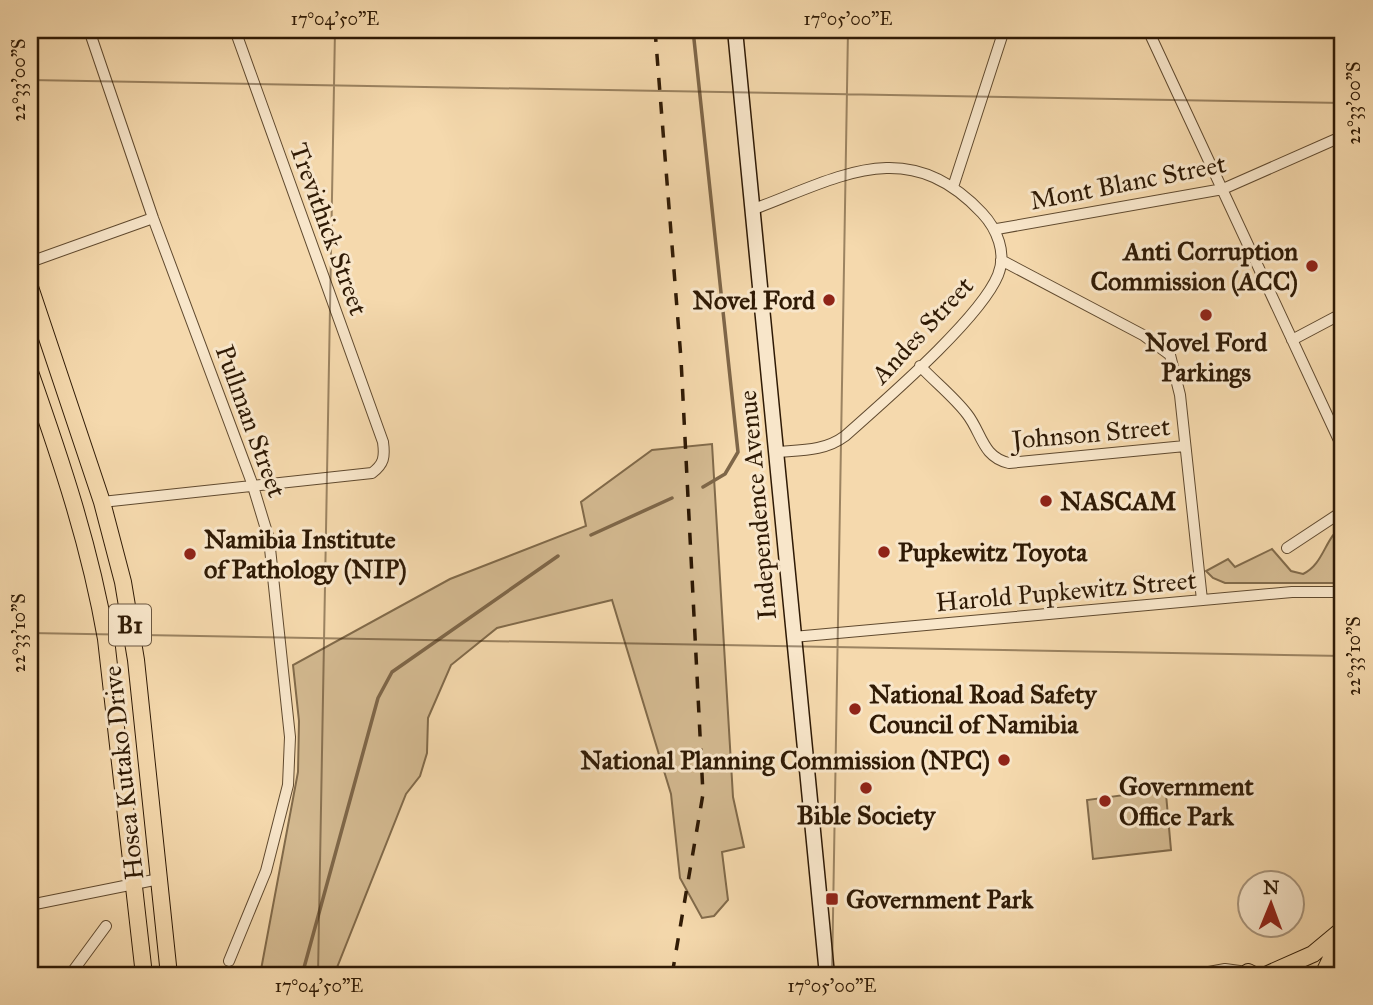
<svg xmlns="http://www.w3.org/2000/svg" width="1373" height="1005" font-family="'IM FELL Great Primer',serif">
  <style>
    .green { fill: #d3b990; stroke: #816a4a; stroke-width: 2 }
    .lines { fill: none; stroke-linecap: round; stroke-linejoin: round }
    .stream { stroke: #7e6648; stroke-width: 3.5 }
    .street-casing { stroke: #604a2f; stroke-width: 12 }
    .secondary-casing { stroke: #2f1a05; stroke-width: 17 }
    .primary-casing { stroke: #2f1a05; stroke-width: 18 }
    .street { stroke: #f8e6ca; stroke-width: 10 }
    .secondary { stroke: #f8e6ca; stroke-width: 14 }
    .primary { stroke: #f5d9ad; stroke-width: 16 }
    .rail { stroke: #2f1a05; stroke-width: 3.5; stroke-dasharray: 12 12; stroke-linecap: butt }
    .ticks { fill: none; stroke: #2f1a05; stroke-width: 2; stroke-opacity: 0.45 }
    .poi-dot { fill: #8f2418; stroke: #f8e6ca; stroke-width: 2.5 }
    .labels { text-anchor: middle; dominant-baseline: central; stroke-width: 6; stroke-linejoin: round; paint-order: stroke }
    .shield { fill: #f8e6ca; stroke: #6b5740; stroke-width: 2 }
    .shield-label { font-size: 24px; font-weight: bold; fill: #2f1a05 }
    .street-label { font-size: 26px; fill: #2f1a05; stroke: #f8e6ca }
    .poi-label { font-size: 26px; font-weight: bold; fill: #2f1a05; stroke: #f8e6ca; text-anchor: start }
    .neatline { fill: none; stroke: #2f1a05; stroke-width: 2.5 }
    .ticks-label { font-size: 18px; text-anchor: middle; fill: #2f1a05 }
  </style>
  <rect width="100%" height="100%" fill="#f5d9ad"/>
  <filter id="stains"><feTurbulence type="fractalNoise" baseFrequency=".00286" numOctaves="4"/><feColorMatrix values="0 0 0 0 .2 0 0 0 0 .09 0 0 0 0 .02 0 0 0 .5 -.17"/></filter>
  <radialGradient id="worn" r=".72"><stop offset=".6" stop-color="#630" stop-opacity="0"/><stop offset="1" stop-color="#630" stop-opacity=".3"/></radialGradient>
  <path class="green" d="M712,444L733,797L744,847L722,852L728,900L714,916L702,918L680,878L671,794L612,600L497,628L451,665L428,718L427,753L420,776L406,794L334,975H260L298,772L299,721L293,665L450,579L586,526L581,502L652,450Z
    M1343,525V583H1225L1213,578L1206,571L1228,559L1235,567L1272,549L1291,571L1303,574C1324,564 1324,539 1343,525Z
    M1161,790L1166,794L1171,850L1093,859L1087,800Z"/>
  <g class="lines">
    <path class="stream" d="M693,30L738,452L725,474L703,487
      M591,535L672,498
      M302,975L378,698L392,672L558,556"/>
    <g class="street-casing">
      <path id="street" d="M89,30L153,218L252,483L269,539L290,737L288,785L266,871L229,961
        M1148,30L1343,449
        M953,187L1004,30
        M754,209C838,178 907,133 982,213C997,229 1007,253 998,275C980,319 883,402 845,436C825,451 802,450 777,452
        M997,229L1223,189L1343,136
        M1001,260L1143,335L1170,355L1180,395L1202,600
        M30,262L153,218
        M1292,340L1343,313
        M920,366C935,382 954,397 967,414C982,433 982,457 1009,463L1185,446
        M102,502L372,473C384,464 385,457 383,442L235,30
        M1287,548L1343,511
        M793,637L1292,592H1343
        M30,905L159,879
        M70,975L106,926
        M1193,975L1225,969L1254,973"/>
    </g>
    <g class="secondary-casing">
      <path id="secondary" d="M735,30L827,975"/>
    </g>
    <g class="primary-casing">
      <path id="primary" d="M1342,30L1343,32
        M30,287L102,502L123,582L136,660L169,975
        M30,372C61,460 90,546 106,639L144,975
        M1248,972L1254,975
        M1268,974L1313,954L1343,929
        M1323,975L1343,933"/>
    </g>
    <use href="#street" class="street"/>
    <use href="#secondary" class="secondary"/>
    <use href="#primary" class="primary"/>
    <path class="rail" d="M655,30L681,359L703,794L672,975"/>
  </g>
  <path class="ticks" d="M30,80L1343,103M30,633L1343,656M318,975L335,30M832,975L848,30"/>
  <g class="poi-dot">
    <circle cx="1312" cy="266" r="7"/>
    <circle cx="829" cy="300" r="7"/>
    <circle cx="1206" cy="315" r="7"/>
    <circle cx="1046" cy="501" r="7"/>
    <circle cx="884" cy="552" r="7"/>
    <circle cx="190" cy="554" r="7"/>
    <circle cx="855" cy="709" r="7"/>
    <circle cx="1004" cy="760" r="7"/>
    <circle cx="866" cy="788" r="7"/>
    <circle cx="1105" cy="801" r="7"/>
    <rect x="825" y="892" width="14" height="14" rx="3.5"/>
  </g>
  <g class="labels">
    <rect class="shield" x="109" y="604.5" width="42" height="41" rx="5"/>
    <g class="shield-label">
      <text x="130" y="625">B1</text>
    </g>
    <g class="street-label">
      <text transform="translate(1128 182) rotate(-11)">Mont Blanc Street</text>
      <text transform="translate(329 229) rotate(70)">Trevithick Street</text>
      <text transform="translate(922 330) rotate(-47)">Andes Street</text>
      <text transform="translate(251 421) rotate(70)">Pullman Street</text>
      <text transform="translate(1091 433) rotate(-5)">Johnson Street</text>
      <text transform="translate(757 505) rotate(-95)">Independence Avenue</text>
      <text transform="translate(1066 591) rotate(-5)">Harold Pupkewitz Street</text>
      <text transform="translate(123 773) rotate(-96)">Hosea Kutako Drive</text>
    </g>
    <g class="poi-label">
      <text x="1298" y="251" text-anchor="end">Anti Corruption<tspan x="1298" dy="30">Commission (ACC)</tspan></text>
      <text x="815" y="300" text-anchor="end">Novel Ford</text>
      <text x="1206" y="342" text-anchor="middle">Novel Ford<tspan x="1206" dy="30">Parkings</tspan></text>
      <text x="1060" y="501">NASCAM</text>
      <text x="204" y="539">Namibia Institute<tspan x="204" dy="30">of Pathology (NIP)</tspan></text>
      <text x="898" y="552">Pupkewitz Toyota</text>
      <text x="869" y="694">National Road Safety<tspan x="869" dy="30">Council of Namibia</tspan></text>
      <text x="990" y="760" text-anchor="end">National Planning Commission (NPC)</text>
      <text x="1119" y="786">Government<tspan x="1119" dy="30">Office Park</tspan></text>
      <text x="866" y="815" text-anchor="middle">Bible Society</text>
      <text x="846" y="899">Government Park</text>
    </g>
  </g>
  <rect width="1373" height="1005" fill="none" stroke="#f5d9ad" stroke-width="77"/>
  <g transform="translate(1271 904) rotate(1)"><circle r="33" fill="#f8e6ca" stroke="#a8947b" stroke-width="2"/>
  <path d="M0-5L12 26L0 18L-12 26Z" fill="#8f2418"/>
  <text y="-10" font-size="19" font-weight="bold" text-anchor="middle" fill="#2f1a05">N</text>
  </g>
  <rect x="38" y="38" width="1296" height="929" class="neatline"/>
  <g class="ticks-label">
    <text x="335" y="25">17°04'50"E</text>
    <text x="848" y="25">17°05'00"E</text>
    <text transform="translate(19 80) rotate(-90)" y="6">22°33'00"S</text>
    <text transform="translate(1354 103) rotate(-90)" y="6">22°33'00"S</text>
    <text transform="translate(19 633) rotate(-90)" y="6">22°33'10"S</text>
    <text transform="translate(1354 656) rotate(-90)" y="6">22°33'10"S</text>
    <text x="319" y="992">17°04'50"E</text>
    <text x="832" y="992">17°05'00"E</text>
  </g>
  <rect width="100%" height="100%" filter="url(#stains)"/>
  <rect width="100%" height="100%" fill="url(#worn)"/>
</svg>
